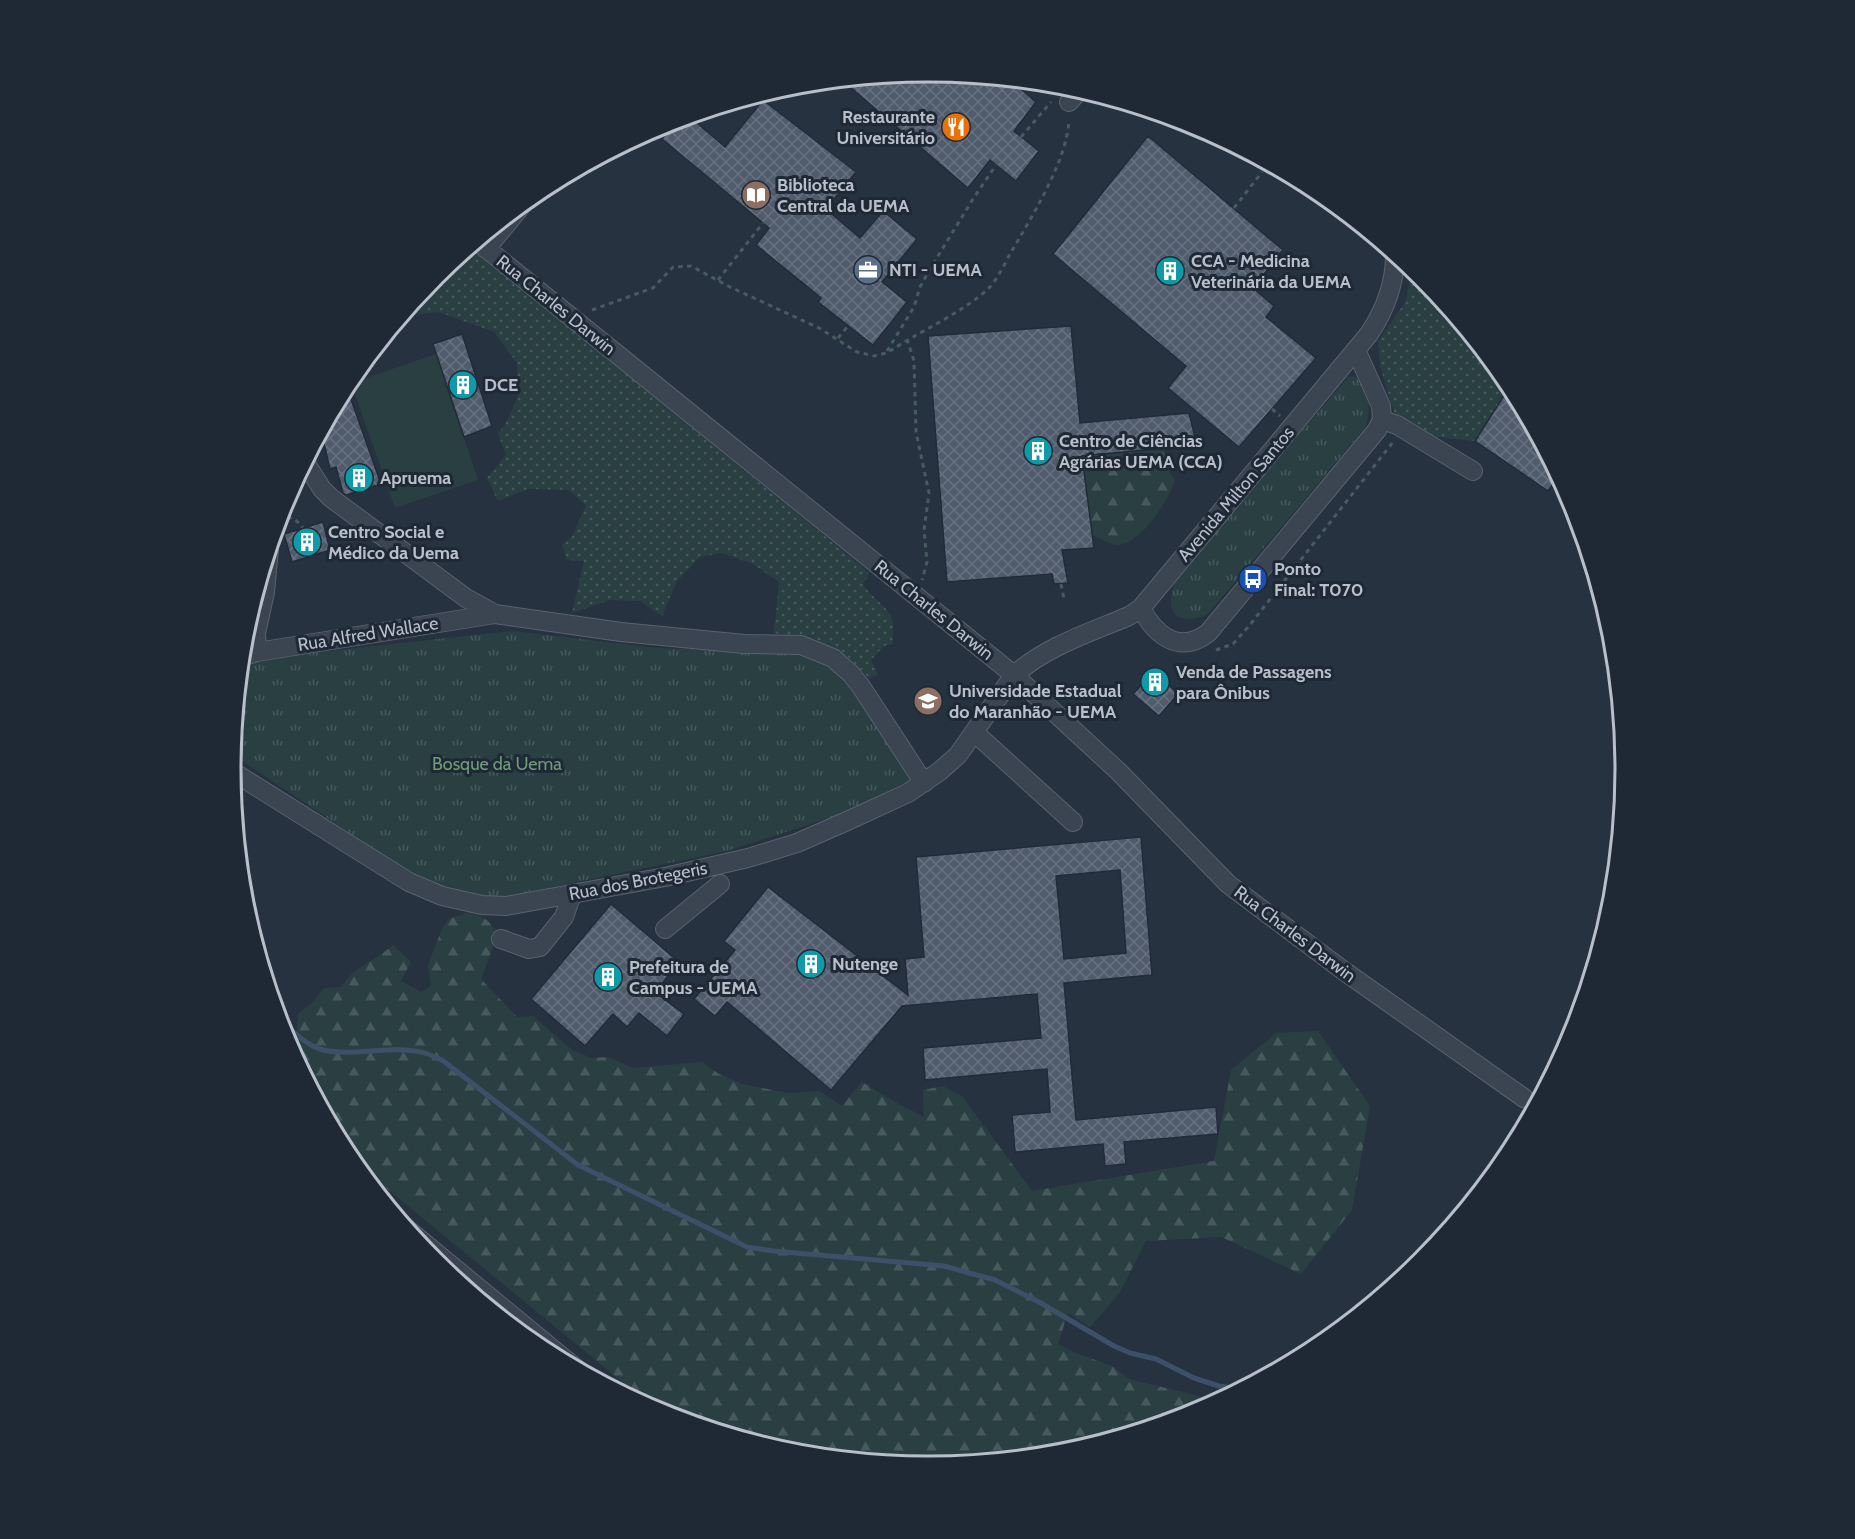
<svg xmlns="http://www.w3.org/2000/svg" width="1855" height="1539" font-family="Cabin,sans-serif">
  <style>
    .grass { fill: url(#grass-dots) }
    .forest { fill: url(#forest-firs) }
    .park { fill: url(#park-tufts) }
    .pitch { fill: #293f42 }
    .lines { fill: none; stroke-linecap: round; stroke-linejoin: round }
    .stream { stroke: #3d5069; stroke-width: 5 }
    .building { fill: url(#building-cross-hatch); stroke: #222b38; stroke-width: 1.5; fill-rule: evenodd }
    .minor-casing { stroke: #59626e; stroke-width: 20 }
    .path { stroke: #475c5f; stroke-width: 3; stroke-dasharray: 4.5 4.5; stroke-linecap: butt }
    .minor { stroke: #3b4451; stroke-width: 18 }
    .labels { text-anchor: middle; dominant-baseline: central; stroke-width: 6; stroke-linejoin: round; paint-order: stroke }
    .poi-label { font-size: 18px; font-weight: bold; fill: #b8bfcb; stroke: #1f2936; text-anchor: start }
    .street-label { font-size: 18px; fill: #b8bfcb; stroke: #1f2936 }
    .park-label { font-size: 18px; fill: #6f9c79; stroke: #1f2936 }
    .rim { fill: none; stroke: #b8bfcb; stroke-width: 3 }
  </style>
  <defs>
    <pattern id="grass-dots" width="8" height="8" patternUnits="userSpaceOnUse" patternTransform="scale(1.5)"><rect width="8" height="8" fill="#293f42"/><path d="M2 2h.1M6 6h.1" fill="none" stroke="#46595c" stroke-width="1.8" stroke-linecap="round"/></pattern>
    <pattern id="forest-firs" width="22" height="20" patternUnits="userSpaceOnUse" patternTransform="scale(1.5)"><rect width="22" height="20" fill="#293f42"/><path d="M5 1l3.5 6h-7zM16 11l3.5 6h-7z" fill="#46595c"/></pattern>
    <pattern id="park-tufts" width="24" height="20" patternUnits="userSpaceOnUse" patternTransform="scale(1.5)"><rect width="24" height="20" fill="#293f42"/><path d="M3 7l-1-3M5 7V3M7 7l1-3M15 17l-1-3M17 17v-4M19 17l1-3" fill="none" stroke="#46595c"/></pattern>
    <pattern id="building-cross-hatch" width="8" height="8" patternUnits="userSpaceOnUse" patternTransform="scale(1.5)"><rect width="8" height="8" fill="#505b6c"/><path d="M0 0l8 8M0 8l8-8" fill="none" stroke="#677180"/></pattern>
  </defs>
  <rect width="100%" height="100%" fill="#273241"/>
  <path class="grass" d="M471,247L870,573L863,584C870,597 888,606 892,619C894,626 892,637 893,644L884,646L871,660L878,675L869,678L848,657L815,639L774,633L779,582L753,564L721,553L700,557L677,581L662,616L640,601L610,600L572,613L584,561L567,560L562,545L573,535L586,505L568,490L528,489L498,501L487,478L506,455L498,434L506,423L518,396L517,363L494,332L439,312L402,316L435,276Z
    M1409,267L1421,277L1508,382L1519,403L1505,394L1475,441L1437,437L1396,418L1380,366L1378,341L1406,301L1409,285Z"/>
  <path class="forest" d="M1164,448L1169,471L1175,480C1169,500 1141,543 1118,545C1111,545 1100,538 1092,535L1082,456Z
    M472,911L488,921L498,933L481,979L517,1017L533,1016L571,1049L591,1058L608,1057L633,1068L702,1062L719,1074L742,1084L788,1093L819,1091L842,1106L862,1082L888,1098L924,1117L923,1090L943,1086L962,1096L1032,1191L1214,1161L1231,1070L1276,1033L1318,1031L1370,1106L1352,1210L1301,1274L1221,1237L1146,1241L1119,1294L1090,1327L1068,1313L1058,1344L1076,1353L1112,1366L1129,1379L1219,1401L1194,1414L1063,1454L927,1467L791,1454L660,1413L346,1155L288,1045L297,1030L298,1014L313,1002L324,988L341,987C356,965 374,962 393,945L411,962L401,981L421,992L431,986L428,965L441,931L449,919Z
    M1520,1134L1507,1157L1475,1197L1468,1193Z"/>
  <path class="park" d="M1354,376C1371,385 1371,412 1365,428L1207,615C1171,628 1164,607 1177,577L1348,377Z
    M513,631L657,648L789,653L822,660L848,676L911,780L848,812L727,851L495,899L441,888L402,868L232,754L240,666L274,657Z"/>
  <path class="pitch" d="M436,354L478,480L395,508L351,383Z"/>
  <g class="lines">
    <path class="stream" d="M278,1018C289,1028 308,1047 323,1050C356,1057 392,1044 425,1053C431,1055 436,1058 442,1060L578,1165L747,1247L773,1251L944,1266L995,1280L1039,1302L1114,1346L1130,1353L1156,1359L1194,1378L1219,1386L1241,1389"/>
  </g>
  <path class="building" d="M927,72L1011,80L1036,102L1014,131L1039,151L1016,181L990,160L968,188L850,87L857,79Z
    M763,100L856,172L826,209L860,238L883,211L917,239L882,282L907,302L873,345L818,302L821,298L756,245L769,228L662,139L676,120L689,116L725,147Z
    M1148,136L1283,250L1253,288L1274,306L1266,317L1316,358L1239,447L1168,388L1186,366L1053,254Z
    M1071,326L1080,423L1189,413L1197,445L1082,456L1094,548L1062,550L1068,583L1054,584L1052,574L947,582L928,336Z
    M462,334L492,426L464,437L433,344Z
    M346,385L381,484L346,495L343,493L336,467L330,469L321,431Z
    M1505,394L1519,403L1558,477L1548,491L1475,441Z
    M323,522L330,550L292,562L284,534Z
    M1154,671L1178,694L1159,716L1133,694Z
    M1141,837L1152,975L1064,983L1076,1120L1216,1107L1218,1134L1124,1142L1126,1164L1105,1166L1103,1144L1015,1152L1012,1115L1050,1112L1047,1069L925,1080L923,1048L1041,1038L1037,994L902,1006L831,1090L727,1002L715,1016L694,999L735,950L724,941L768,887L908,995L905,959L924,957L916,857ZM1120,870L1126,953L1064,959L1056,876Z
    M611,904L679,962L655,992L684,1014L667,1036L639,1013L627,1027L613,1014L585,1046L531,999Z"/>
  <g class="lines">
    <g class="minor-casing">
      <path id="minor" d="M1069,102L1080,90
        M477,241L1014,675L1118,771L1228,884L1344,971L1524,1098
        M486,249L523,204
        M1382,420L1397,425L1473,471
        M305,462L322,489L331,498L466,598L495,614L621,632L744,644L801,645L833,658L851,674L860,685L924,783
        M1141,608C1155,635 1179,655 1208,633L1377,430L1382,420L1381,406L1356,350
        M257,652L256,633L265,592L269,549
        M241,657L257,652L495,614
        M975,733L1073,822
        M230,770L409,882L442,896L482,905L506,906L665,877L748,858L797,843L845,822L908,793L940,771L958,755L1014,675C1047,646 1089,633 1129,616L1141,608L1369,334C1385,310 1395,285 1395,255
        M665,929L720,884
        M501,939L529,949L540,947L564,917L572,894
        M406,1228L578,1370"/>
    </g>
    <path class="path" d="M1021,137L1051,102
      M1234,208L1262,172
      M718,280L763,223
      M592,310L653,288L673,267L691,266L730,287L819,328L857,352L874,356L887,353C918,332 962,313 988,289C997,280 1004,265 1010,254C1031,218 1067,161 1069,120
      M404,313L468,257
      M838,338L848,326
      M907,339L914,361L916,432L929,493L924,530L927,562L922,580
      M887,351L914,307L920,287L930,269L973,199L996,165
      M1272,409L1280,416
      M278,519V535
      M278,519C291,516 295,518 303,528
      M1061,584L1064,599
      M1216,650L1233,644L1249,626L1393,442"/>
    <use href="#minor" class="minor"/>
  </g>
  <defs>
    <g id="restaurant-disc" transform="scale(1.5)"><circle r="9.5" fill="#e8710a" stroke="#1f2936"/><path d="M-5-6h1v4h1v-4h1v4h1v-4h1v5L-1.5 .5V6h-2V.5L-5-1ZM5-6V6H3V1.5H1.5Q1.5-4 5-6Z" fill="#fff"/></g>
    <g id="library-disc" transform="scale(1.5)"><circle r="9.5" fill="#8d6e63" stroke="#1f2936"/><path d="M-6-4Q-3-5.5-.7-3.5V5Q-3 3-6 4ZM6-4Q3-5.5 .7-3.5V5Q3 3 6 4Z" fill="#fff"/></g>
    <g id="office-disc" transform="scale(1.5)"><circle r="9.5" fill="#5c6f8a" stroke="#1f2936"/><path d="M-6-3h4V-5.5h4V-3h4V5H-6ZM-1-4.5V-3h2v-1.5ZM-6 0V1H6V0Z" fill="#fff"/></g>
    <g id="building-disc" transform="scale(1.5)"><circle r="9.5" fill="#0f9aa8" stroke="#1f2936"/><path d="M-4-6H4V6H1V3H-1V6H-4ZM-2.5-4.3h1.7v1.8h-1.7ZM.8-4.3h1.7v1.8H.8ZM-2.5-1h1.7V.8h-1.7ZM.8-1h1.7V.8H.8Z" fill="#fff"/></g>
    <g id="bus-disc" transform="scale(1.5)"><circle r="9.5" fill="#1a4fb4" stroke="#1f2936"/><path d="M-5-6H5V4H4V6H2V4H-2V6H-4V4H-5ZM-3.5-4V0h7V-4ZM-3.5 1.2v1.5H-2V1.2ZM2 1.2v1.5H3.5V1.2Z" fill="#fff"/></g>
    <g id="university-disc" transform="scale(1.5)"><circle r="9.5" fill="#8d6e63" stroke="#1f2936"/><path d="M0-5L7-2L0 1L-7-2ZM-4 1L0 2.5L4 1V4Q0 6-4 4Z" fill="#fff"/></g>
  </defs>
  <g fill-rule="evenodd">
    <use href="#restaurant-disc" x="956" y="127"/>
    <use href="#library-disc" x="756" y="195"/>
    <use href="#office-disc" x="868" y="270"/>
    <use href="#building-disc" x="1170" y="271"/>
    <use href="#building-disc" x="463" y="385"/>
    <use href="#building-disc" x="1038" y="451"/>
    <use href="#building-disc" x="359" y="478"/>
    <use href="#building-disc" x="307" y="542"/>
    <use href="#bus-disc" x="1253" y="579"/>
    <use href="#building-disc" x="1155" y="682"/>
    <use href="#university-disc" x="928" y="701"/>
    <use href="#building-disc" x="811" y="964"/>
    <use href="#building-disc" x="608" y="977"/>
  </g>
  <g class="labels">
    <g class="poi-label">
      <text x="935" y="117" text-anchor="end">Restaurante<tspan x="935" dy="21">Universitário</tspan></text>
      <text x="777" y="185">Biblioteca<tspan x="777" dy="21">Central da UEMA</tspan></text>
      <text x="1191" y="261">CCA - Medicina<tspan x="1191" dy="21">Veterinária da UEMA</tspan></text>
      <text x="889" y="270">NTI - UEMA</text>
      <text x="484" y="385">DCE</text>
      <text x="1059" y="441">Centro de Ciências<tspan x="1059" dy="21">Agrárias UEMA (CCA)</tspan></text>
      <text x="380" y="478">Apruema</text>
      <text x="328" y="532">Centro Social e<tspan x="328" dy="21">Médico da Uema</tspan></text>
      <text x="1274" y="569">Ponto<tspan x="1274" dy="21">Final: T070</tspan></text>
      <text x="1176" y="672">Venda de Passagens<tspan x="1176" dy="21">para Ônibus</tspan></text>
      <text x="949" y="691">Universidade Estadual<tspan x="949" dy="21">do Maranhão - UEMA</tspan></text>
      <text x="832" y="964">Nutenge</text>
      <text x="629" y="967">Prefeitura de<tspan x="629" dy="21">Campus - UEMA</tspan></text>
    </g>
    <g class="street-label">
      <text transform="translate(556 305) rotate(39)">Rua Charles Darwin</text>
      <text transform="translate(1236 494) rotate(-50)">Avenida Milton Santos</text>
      <text transform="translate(934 610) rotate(39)">Rua Charles Darwin</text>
      <text transform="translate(368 634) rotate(-9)">Rua Alfred Wallace</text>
      <text transform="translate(638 881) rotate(-11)">Rua dos Brotegeris</text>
      <text transform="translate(1295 934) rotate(37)">Rua Charles Darwin</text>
    </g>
    <g class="park-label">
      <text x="497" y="764">Bosque da Uema</text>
    </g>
  </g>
  <path d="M0 0H1855V1539H0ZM241 769a687 687 0 1 1 1374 0a687 687 0 1 1-1374 0Z" fill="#1f2936" fill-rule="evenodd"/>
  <path class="rim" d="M241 769a687 687 0 1 1 1374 0a687 687 0 1 1-1374 0Z"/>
</svg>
